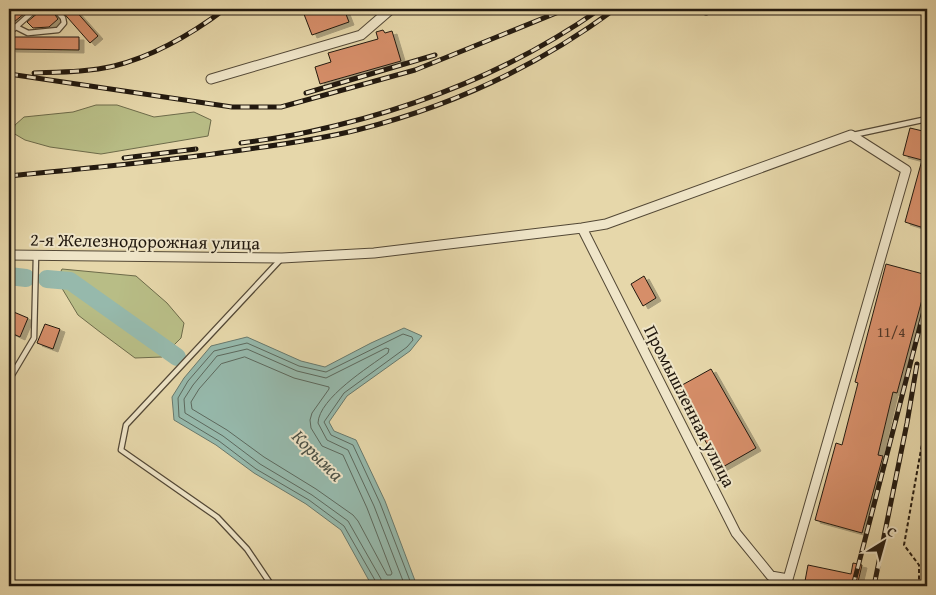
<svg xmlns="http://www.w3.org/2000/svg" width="936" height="595" font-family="'Gentium Book Plus',serif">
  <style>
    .green { fill: #b8bd86; stroke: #6d6b4a }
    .water { fill: #96b9ac; stroke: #68796d }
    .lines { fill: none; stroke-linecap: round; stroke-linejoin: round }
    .shore { stroke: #5c695e; stroke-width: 1 }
    .river { stroke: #96b9ac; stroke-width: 18 }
    .building { fill: #d68e69; stroke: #22190f; filter: url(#shadow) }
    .service-casing { stroke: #534836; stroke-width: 7 }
    .minor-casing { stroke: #534836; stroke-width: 11 }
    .path { stroke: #22190f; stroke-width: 2; stroke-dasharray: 4 2.5; stroke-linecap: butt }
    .service { stroke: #efe5c8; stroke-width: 4.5 }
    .minor { stroke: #efe5c8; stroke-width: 9 }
    .rail-casing { stroke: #22190f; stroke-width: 5 }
    .rail { stroke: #efe5c8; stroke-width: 3; stroke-dasharray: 9; stroke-linecap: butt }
    .labels { text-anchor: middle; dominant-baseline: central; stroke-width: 4; stroke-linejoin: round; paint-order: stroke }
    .number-label { font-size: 15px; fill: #4f3626 }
    .street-label { font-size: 18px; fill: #22190f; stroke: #efe5c8 }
    .water-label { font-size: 19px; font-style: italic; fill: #4b5146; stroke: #efe5c8 }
  </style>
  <defs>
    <filter id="shadow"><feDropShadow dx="5" dy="3" stdDeviation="0" flood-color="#0004"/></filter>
  </defs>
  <rect width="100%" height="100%" fill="#e6d7aa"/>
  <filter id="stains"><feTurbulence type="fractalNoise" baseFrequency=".004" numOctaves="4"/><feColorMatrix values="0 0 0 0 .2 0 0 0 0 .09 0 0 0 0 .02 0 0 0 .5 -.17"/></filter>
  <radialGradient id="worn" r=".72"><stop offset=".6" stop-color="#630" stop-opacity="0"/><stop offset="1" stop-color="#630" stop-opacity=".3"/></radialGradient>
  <path class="green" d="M96,105H117L154,117L194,112L211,120L208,136L101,154L50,147L25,140L13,133L15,125L24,117L73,112Z
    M62,269L136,276L167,303L184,323L181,338L162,357L135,358L100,332L78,315L57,280Z"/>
  <path class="water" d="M404,328L422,336L410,351L347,396L329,422L334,431L356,440L385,501L417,586H372L341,530L306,504L254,473L216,445L174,420L172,397L184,378L211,346L247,337L301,361L325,367L371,343Z"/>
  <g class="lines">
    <path class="shore" d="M245,357L294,378L329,387V389L312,413L310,420L311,428L322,446L343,455L367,508L392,573L391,575H387L358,521L353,515L316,489L264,457L227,430L192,409L191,402L199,389L221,364Z
      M376,586V582L344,526L309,500L256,469L219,441L179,417L178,398L188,381L214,351L247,343L299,366L326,372L403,334L412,337L413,340L407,347L344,393L324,422L331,435L353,445L380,503L412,586
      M382,586L381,579L348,521L312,495L260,464L223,436L185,413L184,399L193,385L217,356L247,349L297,371L326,378L386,348L389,349L388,353C369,367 319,398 318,423L327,440L348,450L374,506L405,586"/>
    <path class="river" d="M9,276L26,278
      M47,279L70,281L177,357"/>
  </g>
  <path class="building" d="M13,9H30L9,26V12Z
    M40,9H51L58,19L49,27L33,28L27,22L39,12Z
    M60,9H74L98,36L90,43Z
    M302,9H344L349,22L312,35Z
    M383,30L385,33L392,31L401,61L320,84L315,67L331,62L328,53L378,39L376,32Z
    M11,37H79V50L11,49Z
    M910,128L927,132V229L905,222L922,160L903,155Z
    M886,264L927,275V281L897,393L893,392L878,455L883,456L862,533L815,520L836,443L842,445L858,383L855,382Z
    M644,276L656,298L643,306L631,284Z
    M9,310L28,318L20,337L9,332Z
    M45,324L60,329L53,349L37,343Z
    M711,369L756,448L721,468L675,389Z
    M853,563L862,565L857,586H828L805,581L808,565L851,574Z"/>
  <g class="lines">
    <g class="service-casing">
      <path id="service" d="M16,27L28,33L58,30L64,23L63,18L55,9
        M9,33L36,9
        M853,135L927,119
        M9,380L34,338L36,256
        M272,586L247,549L217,517L121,450L126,425L281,259"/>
    </g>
    <g class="minor-casing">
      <path id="minor" d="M211,79L361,35L391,9
        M582,228L736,533L771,576L788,579
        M9,255L282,258L374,253L582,228L606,224L851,135L906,170L786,586"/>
    </g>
    <path class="path" d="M919,586V565L904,545L927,416"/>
    <use href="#service" class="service"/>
    <use href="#minor" class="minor"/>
    <g class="rail-casing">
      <path id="rail" d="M706,13L720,9
        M34,73C60,72 88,72 114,66C154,56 193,33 225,9
        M9,74L232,107H281L415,70L566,9
        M306,93L435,55
        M241,143C263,140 286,137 308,132C412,110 513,70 600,9
        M124,158L196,149
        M9,176C89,168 169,161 249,149C285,144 321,139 357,130C449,107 538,66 615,9
        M927,506V528
        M853,586L927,299
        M874,586L907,423L917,364"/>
    </g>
    <use href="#rail" class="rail"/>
  </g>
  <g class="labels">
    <g class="number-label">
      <text x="891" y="331">11/4</text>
    </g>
    <g class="street-label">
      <text transform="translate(145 241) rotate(1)">2-я Железнодорожная улица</text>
      <text transform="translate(690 406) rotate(63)">Промышленная улица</text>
    </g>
    <g class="water-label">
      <text transform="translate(318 455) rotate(45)">Корыжа</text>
    </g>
  </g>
  <rect width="936" height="595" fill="none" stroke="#e6d7aa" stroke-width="30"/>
  <rect x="10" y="10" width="916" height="575" fill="none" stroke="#22190f" stroke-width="2.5"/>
  <rect x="15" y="15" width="906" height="565" fill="none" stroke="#22190f"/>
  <g transform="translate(884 542) rotate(37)" stroke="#efe5c8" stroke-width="4" paint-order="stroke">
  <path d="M0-4L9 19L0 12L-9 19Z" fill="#22190f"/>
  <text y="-8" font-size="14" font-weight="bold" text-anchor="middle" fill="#22190f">С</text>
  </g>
  <rect width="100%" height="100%" filter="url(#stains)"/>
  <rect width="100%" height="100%" fill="url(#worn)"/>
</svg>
